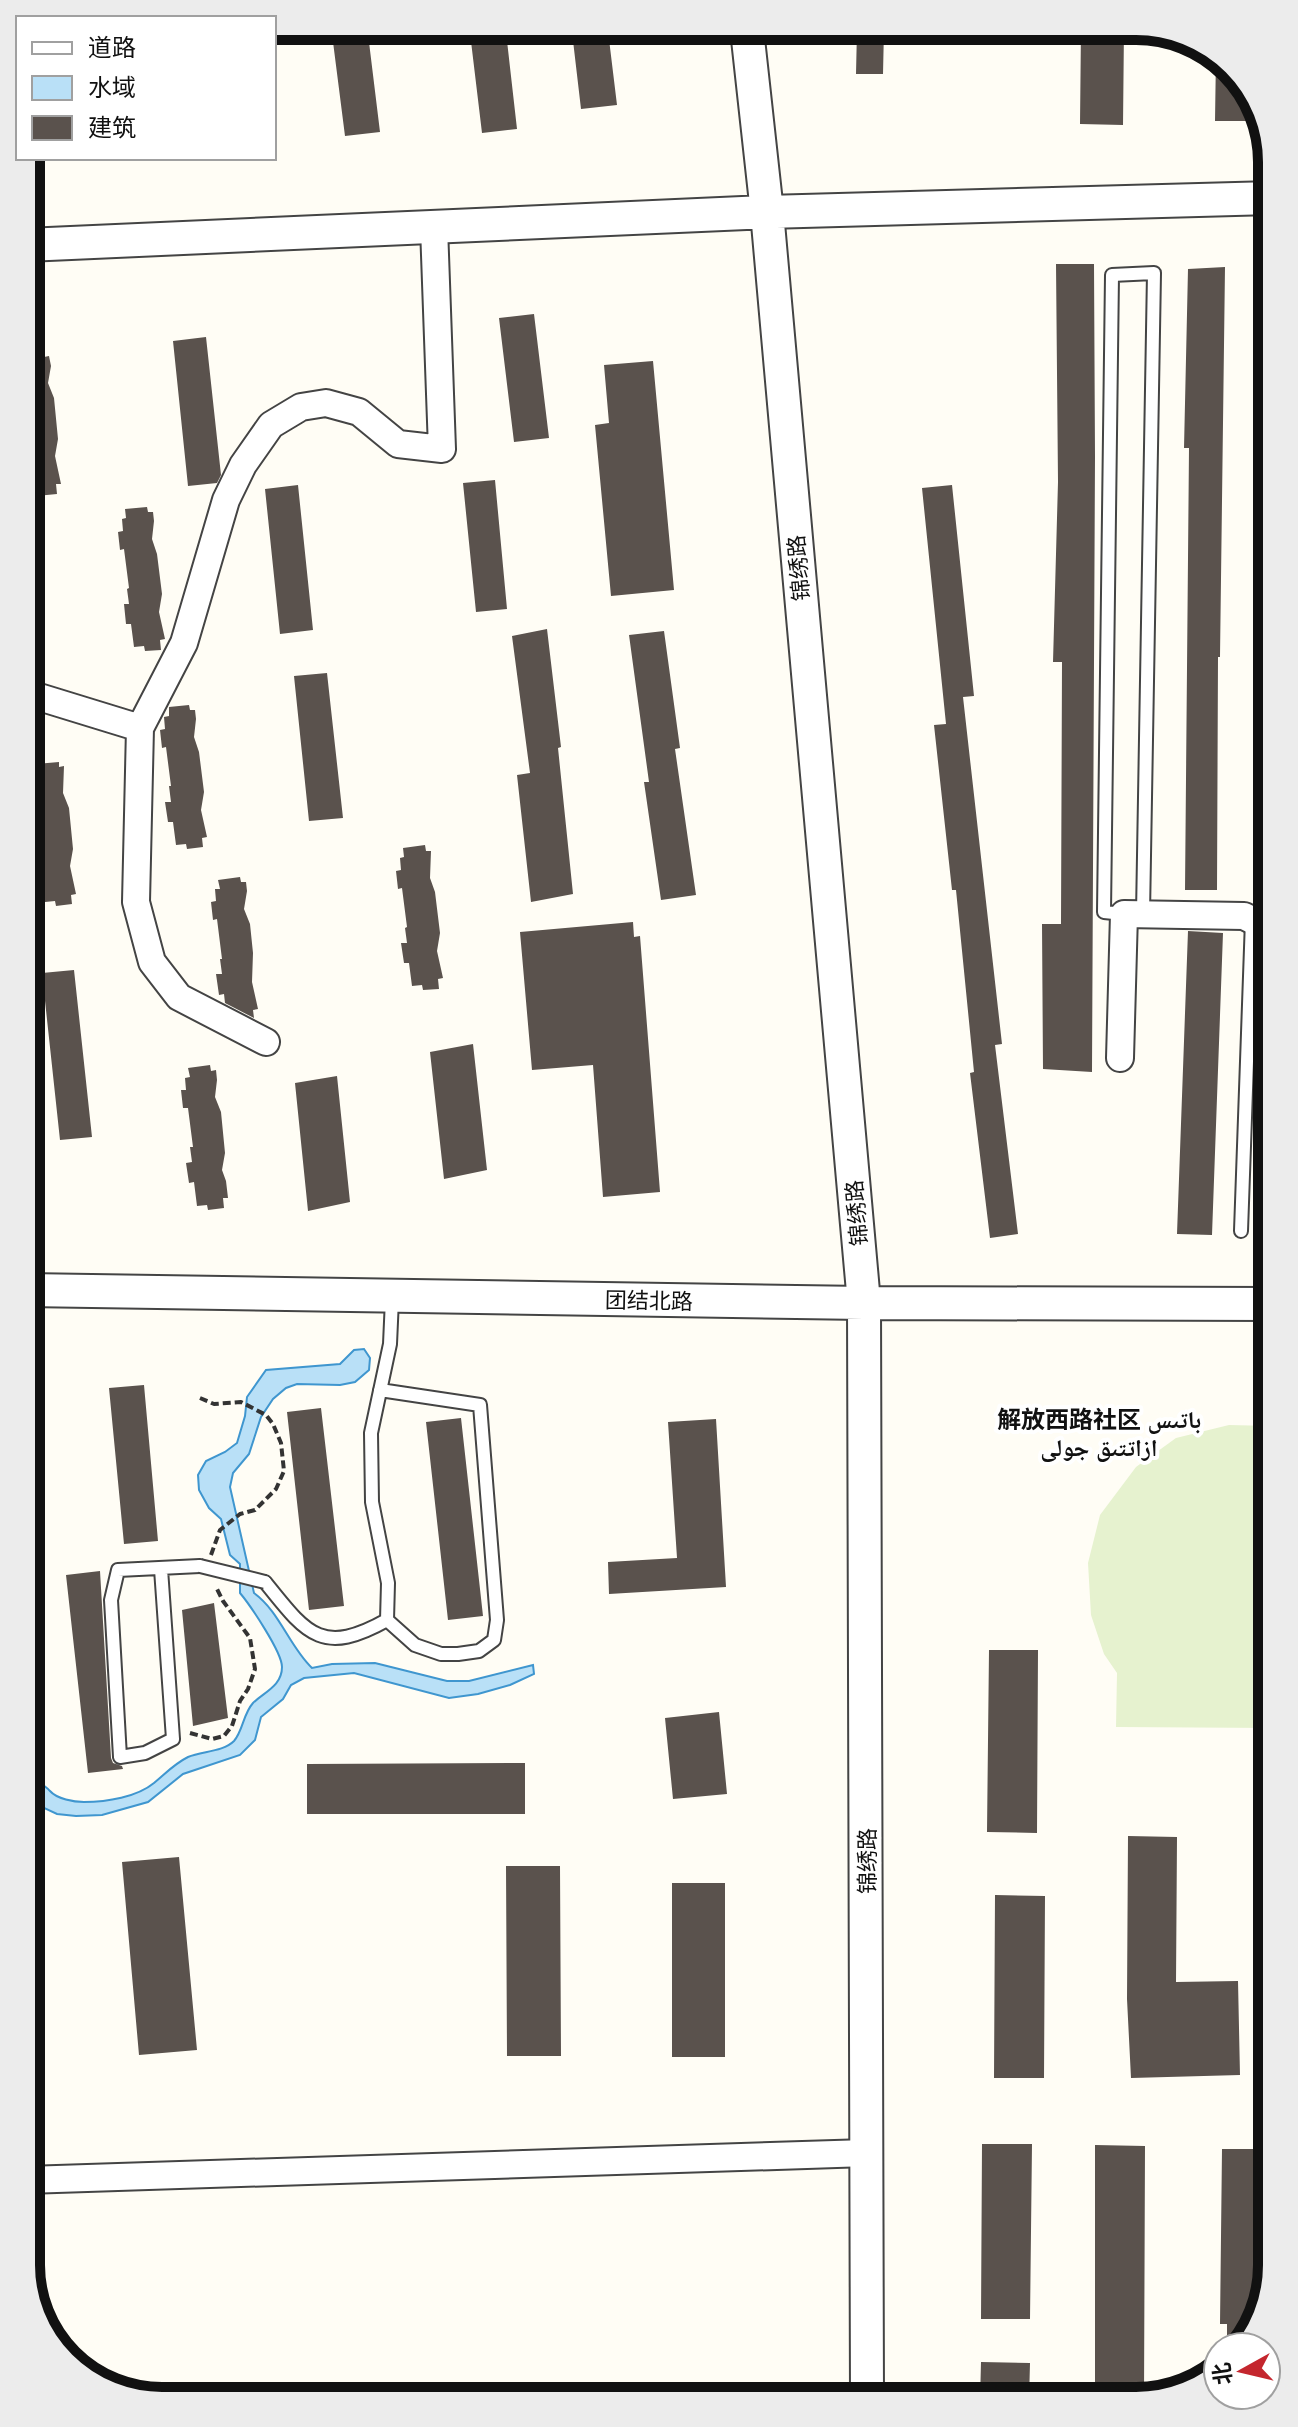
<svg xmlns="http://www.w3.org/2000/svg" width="1298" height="2427" font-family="'PT Serif','Noto Naskh Arabic','Noto Sans SC',serif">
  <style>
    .pitch { fill: #e6f2cf }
    .water { fill: #b9e0f7; stroke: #3f96cf; stroke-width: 2 }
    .building { fill: #5a524d }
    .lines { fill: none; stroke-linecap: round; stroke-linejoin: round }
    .service-casing { stroke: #444; stroke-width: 16 }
    .minor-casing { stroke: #444; stroke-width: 30 }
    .tertiary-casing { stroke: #444; stroke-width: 36 }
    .path { stroke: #333; stroke-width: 4; stroke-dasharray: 8 4; stroke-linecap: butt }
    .service { stroke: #fff; stroke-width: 12 }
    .minor { stroke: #fff; stroke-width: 26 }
    .tertiary { stroke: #fff; stroke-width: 32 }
    .service-bridge-casing { stroke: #444; stroke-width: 16; stroke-linecap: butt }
    .service-bridge { stroke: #fff; stroke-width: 12 }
    .labels { text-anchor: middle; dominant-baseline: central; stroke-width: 8; stroke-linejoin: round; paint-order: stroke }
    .street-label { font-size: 22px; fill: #111; stroke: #fff }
    .neighbourhood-label { font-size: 24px; font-weight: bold; fill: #111; stroke: #fff }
    .rim { fill: none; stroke: #111; stroke-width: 10 }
  </style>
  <rect width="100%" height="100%" fill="#fffdf5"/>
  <path class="pitch" d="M1229,1425L1272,1426V1728L1116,1727L1117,1673L1104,1654L1091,1615L1088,1563L1100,1515L1136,1467L1176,1438Z"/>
  <path class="water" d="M364,1349L370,1358L369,1370L355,1382L340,1385L297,1384L286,1388L273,1399L261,1417L249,1454L233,1473L230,1487L254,1593C280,1612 289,1646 312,1668L332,1664L375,1663L447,1681H469L533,1665L534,1674L510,1685L478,1694L449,1698L354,1673L304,1678L291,1685L283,1699L261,1717L255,1740L240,1755L183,1774L148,1802L102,1815L76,1816L57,1814L44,1808L28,1795V1784L36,1781C44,1784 45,1786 50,1791C57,1799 74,1802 84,1802C107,1802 137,1797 154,1783C166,1773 174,1764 188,1757C202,1751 223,1752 234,1741C243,1731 243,1714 253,1703C264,1692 282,1686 282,1667C282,1652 250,1605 240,1593V1564L230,1555L221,1519L209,1508L199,1490L198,1475L206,1461L225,1452L237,1443L245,1416L247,1397L266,1370L340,1364L354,1350Z"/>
  <path class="building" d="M1081,27H1124L1123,125L1080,124Z
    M857,29H884L883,74H856Z
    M608,31L617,105L581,109L572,32Z
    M506,32L517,129L482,133L470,33Z
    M332,34H368L380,132L345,136Z
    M1216,54L1258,106V121H1215Z
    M1056,264H1094L1095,457L1092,1072L1043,1069L1042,924H1061L1062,662H1053L1058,482Z
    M1225,267L1220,657H1218L1217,890H1185L1189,448H1184L1188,269Z
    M534,314L549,438L514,442L499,318Z
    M206,337L221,475L217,483L188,486L173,341Z
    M44,351V357L49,356L51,366L48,383L54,398L58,439L55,456L61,484H56L57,494L26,497V353Z
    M653,361L674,590L611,596L595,425L609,423L604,365Z
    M495,480L507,609L476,612L463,483Z
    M298,485L313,630L280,634L265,489Z
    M952,485L974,696L963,697L1002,1044L995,1045L1018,1234L990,1238L970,1073L974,1072L956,890H952L934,725L946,724L922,488Z
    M147,507L148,512H153L154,521L152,539L157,554L162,594L159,612L165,639L160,640L161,650L145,651L144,646L134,647L131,624H126L124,604H129L127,589L129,588L124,549L120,550L118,532L123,531L122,519L126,518L125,509Z
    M547,629L561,747L558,748L573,894L531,902L517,775L530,773L512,636Z
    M664,631L680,748L675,749L696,895L661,900L644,782H649L629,635Z
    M327,673L343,818L309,821L294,676Z
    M189,705L190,710H195L196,719L194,737L199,752L204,792L201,810L207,837L202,838L203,847L187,849L186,844L176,845L173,822H168L165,802H171L169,786H171L166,747L162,748L160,730L165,729L164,717L169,716V707Z
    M59,762V767L64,766L63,793L69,808L73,849L70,866L76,894L71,895L72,904L56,906L55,901L45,902L42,879H37L35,859L40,858L39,843H41L36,804H31L29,787L34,786L33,774L38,773L36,764Z
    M425,845L426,851H431L430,878L435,892L440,933L437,951L443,978L438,979L439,989L423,990L422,985L412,986L409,963H404L401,943H407L405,928L407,927L402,888L398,889L396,871L401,870L400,858L404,857L403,848Z
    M240,877L241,882H246L247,891L244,909L250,924L253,953L252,982L258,1009L253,1010L254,1018L225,1003L224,994L219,995L216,974H222L220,959H222L217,919L213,920L211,902L216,901L215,889H220L218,880Z
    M633,922L634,937L640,936L660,1192L603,1197L593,1065L532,1070L520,932Z
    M1188,931L1223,933L1212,1235L1177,1234Z
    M74,970L92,1137L60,1140L42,973Z
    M473,1044L487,1170L444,1179L430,1052Z
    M210,1065L211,1071L216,1070L217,1080L215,1097L221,1112L225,1153L222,1170L226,1181L228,1198H223L224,1208L208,1210L207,1205L197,1206L194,1182L189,1183L186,1163L192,1162L190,1147H193L188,1108H183L181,1090H186L185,1078L190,1077L188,1068Z
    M337,1076L350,1202L308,1211L295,1083Z
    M144,1385L158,1541L124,1544L109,1388Z
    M321,1408L344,1606L309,1610L287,1412Z
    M461,1418L483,1616L448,1620L426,1422Z
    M716,1419L726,1587L609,1594L608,1562L677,1558L668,1422Z
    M100,1571L111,1758L113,1763L122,1766L123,1769L88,1773L66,1575Z
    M214,1603L228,1718L193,1726L182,1610Z
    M989,1650H1038L1037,1833L987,1832Z
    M719,1712L727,1794L673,1799L665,1718Z
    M525,1763V1814H307V1764Z
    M1128,1836L1177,1837L1176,1982L1238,1981L1240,2075L1131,2078L1127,1999Z
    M179,1857L197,2050L139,2055L122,1862Z
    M506,1866H560L561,2056H507Z
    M672,1883H725V2057H672Z
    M995,1895L1045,1896L1044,2078H994Z
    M982,2144H1032L1030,2319H981Z
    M1095,2145L1145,2146L1144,2400L1136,2401H1095Z
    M1222,2149H1271L1270,2273L1249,2340L1241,2347H1227V2324H1220Z
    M981,2362L1030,2363L1029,2401H980Z"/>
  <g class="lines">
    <g class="service-casing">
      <path id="service" d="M1124,914L1104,912L1112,275L1154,273L1143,914
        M1241,1231L1252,920
        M380,1390L480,1405L497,1620L494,1640L479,1651L458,1654H441L415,1645L387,1620
        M161,1569L173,1739L145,1753L120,1757L111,1600L118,1570L200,1566
        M265,1582C306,1633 321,1657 387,1620L388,1583L372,1502L371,1433L390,1344L392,1299"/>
    </g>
    <g class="minor-casing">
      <path id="minor" d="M26,693L140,728
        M266,1042L179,997L152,962L136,902L140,728L184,643L226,500L243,465L271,425L301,407L326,403L359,412L398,444L442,449L434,227
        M1120,1058L1124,914L1244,916L1252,920L1272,921
        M26,2180L867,2153"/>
    </g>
    <g class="tertiary-casing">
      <path id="tertiary" d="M747,30L767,212L864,1303L867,2401
        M26,245L767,212L1272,198
        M26,1290L864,1303L1272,1304"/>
    </g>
    <path class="path" d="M200,1398L214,1404L241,1402L266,1415L273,1424L281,1443L284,1471L276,1489L255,1510L240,1514L220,1530L211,1555
      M190,1733L212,1739L224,1736L232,1726L240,1701L248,1689L255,1669L250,1638L223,1601L216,1587"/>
    <use href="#service" class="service"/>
    <use href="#minor" class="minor"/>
    <use href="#tertiary" class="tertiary"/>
    <g class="service-bridge-casing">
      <path id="service-bridge" d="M200,1566L265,1582"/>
    </g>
    <use href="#service-bridge" class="service-bridge"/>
  </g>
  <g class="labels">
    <g class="street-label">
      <text transform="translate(798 568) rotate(-95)">锦绣路</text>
      <text transform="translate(856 1213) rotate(-95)">锦绣路</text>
      <text transform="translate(649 1300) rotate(1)">团结北路</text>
      <text transform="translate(866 1861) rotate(-90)">锦绣路</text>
    </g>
    <g class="neighbourhood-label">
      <text x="1099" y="1419">解放西路社区 باتىس<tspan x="1099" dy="28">ازاتتىق جولى</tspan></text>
    </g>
  </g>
  <path d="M0 0H1298V2427H0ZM162 40H1136A122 122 0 0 1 1258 162V2265A122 122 0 0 1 1136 2387H162A122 122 0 0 1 40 2265V162A122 122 0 0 1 162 40Z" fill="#ececec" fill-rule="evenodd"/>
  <path class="rim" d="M162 40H1136A122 122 0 0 1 1258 162V2265A122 122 0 0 1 1136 2387H162A122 122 0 0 1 40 2265V162A122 122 0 0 1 162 40Z"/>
  <rect x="16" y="16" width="260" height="144" fill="#ffffff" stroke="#a0a0a0" stroke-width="2"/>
  <rect x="32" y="42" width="40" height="12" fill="#ffffff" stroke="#a0a0a0" stroke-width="2"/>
  <text x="88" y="56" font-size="24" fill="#111111">道路</text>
  <rect x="32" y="76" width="40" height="24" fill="#b9e0f7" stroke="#a0a0a0" stroke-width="2"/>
  <text x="88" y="96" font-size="24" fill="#111111">水域</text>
  <rect x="32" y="116" width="40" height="24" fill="#5a524d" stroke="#a0a0a0" stroke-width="2"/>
  <text x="88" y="136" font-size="24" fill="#111111">建筑</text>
  <g transform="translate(1242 2371) rotate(262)"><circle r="38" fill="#ffffff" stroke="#a0a0a0" stroke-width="2"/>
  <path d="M0-6L14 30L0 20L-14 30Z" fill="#c4262e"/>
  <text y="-12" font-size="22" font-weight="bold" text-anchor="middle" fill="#111111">北</text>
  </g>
</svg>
